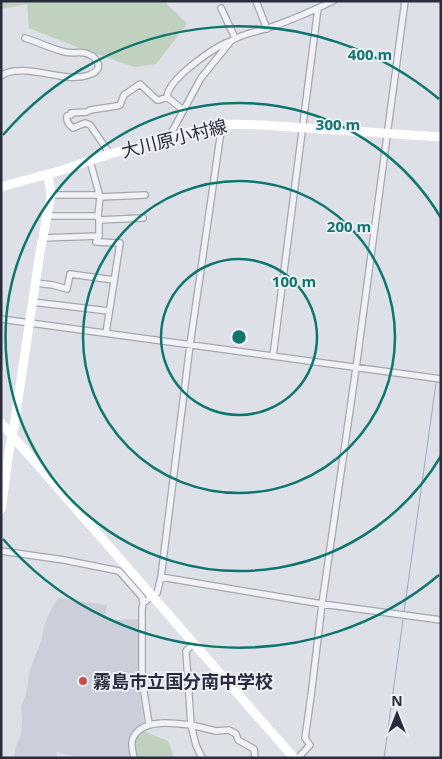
<svg xmlns="http://www.w3.org/2000/svg" width="442" height="759" font-family="'Open Sans','Noto Sans JP',sans-serif">
  <style>
    .built { fill: #cccfd9 }
    .green { fill: #c1d1c0 }
    .lines { fill: none; stroke-linecap: round; stroke-linejoin: round }
    .stream { stroke: #9ba7c6; stroke-width: 1 }
    .street-casing { stroke: #a4a6b1; stroke-width: 8 }
    .street { stroke: #f1f2f6; stroke-width: 5.5 }
    .secondary { stroke: #fff; stroke-width: 9 }
    .ring { fill: none; stroke: #0f766e; stroke-width: 2.5 }
    .poi-dot { fill: #c74d49; stroke: #eeeff5; stroke-width: 2 }
    .labels { text-anchor: middle; dominant-baseline: central; stroke-width: 4; stroke-linejoin: round; paint-order: stroke }
    .street-label { font-size: 18px; fill: #282c3d; stroke: #eeeff5 }
    .poi-label { font-size: 18px; font-weight: bold; fill: #282c3d; stroke: #eeeff5; text-anchor: start }
    .centre { fill: #0f766e; stroke: #eeeff5; stroke-width: 2.5 }
    .ring-label { font-size: 15px; text-anchor: middle; font-weight: bold; fill: #0f766e; stroke: #eeeff5; stroke-width: 4; stroke-linejoin: round; paint-order: stroke }
  </style>
  <rect width="100%" height="100%" fill="#dee0e7"/>
  <path class="built" d="M58,598L107,605L105,620L140,619L138,676L144,724L136,729L131,735L128,740L132,758H82L57,752L56,758H14L16,746L21,735L22,721L21,706L26,694L30,670L42,638L44,626L51,610Z"/>
  <path class="green" d="M1,1H166L167,4L187,24L156,64L134,67L74,46L29,28L27,4L1,9Z
    M143,731L168,741L174,758H136L135,739Z"/>
  <g class="lines">
    <path class="stream" d="M404,612L436,383
      M384,758L403,620"/>
    <g class="street-casing">
      <path id="street" d="M256,1L267,29
        M221,8L235,38
        M1,76C16,64 51,76 69,77C77,78 105,76 97,61C95,58 91,55 88,54C81,51 73,54 65,52C52,49 38,42 25,38
        M183,110L167,97C168,79 212,49 228,42
        M169,137L201,78L231,41C241,34 256,32 268,28C290,21 312,11 333,1
        M110,154L90,125L85,123L73,128C69,125 66,121 67,116L71,115V113L87,112L90,110L117,106L120,105L124,95L140,84L157,100H159L167,97
        M51,195H99
        M100,197L145,195
        M47,216H98
        M99,220L143,218
        M99,236L96,242L120,243L106,333
        M42,238L99,236V220L98,216L100,197L90,161
        M35,283L53,285L67,289L70,274L114,280
        M32,302L109,311
        M1,319L441,379
        M273,356L318,8
        M1,551L64,560L119,571L142,597L143,603L142,609V679L149,724
        M161,577L322,604L441,620
        M143,603L157,593L161,577L190,345L222,124
        M194,643L186,651L191,725L216,731L229,730L236,734L238,740L254,749L255,758
        M134,758C133,752 130,744 133,738C142,718 174,723 191,725L196,745L202,758
        M298,758L310,745L305,738L311,696L322,604L356,368L405,1"/>
    </g>
    <use href="#street" class="street"/>
    <path class="secondary" d="M1,187L59,171L110,154L204,128L222,124L261,125L441,137
      M1,423L294,758
      M1,509L9,452L15,420L40,252L51,195L48,174"/>
  </g>
  <g class="ring">
    <circle cx="239" cy="337" r="78"/>
    <circle cx="239" cy="337" r="156"/>
    <path d="M441 456A234 234 0 1 1 441 218"/>
    <path d="M439 575A311 311 0 0 1 3 539M3 135A311 311 0 0 1 439 99"/>
  </g>
  <circle class="poi-dot" cx="83" cy="681" r="5"/>
  <g class="labels">
    <g class="street-label">
      <text transform="translate(174 138) rotate(-14)">大川原小村線</text>
    </g>
    <g class="poi-label">
      <text x="93" y="681">霧島市立国分南中学校</text>
    </g>
  </g>
  <circle cx="239" cy="337" r="8" class="centre"/>
  <g class="ring-label">
    <text x="370" y="60">400 m</text>
    <text x="338" y="130">300 m</text>
    <text x="349" y="232">200 m</text>
    <text x="294" y="287">100 m</text>
  </g>
  <rect width="442" height="759" fill="none" stroke="#282c3d" stroke-width="5"/>
  <g transform="translate(397 714)" stroke="#eeeff5" stroke-width="4" paint-order="stroke">
  <path d="M0-4L9 19L0 12L-9 19Z" fill="#282c3d"/>
  <text y="-8" font-size="14" font-weight="bold" text-anchor="middle" fill="#282c3d">N</text>
  </g>
</svg>
